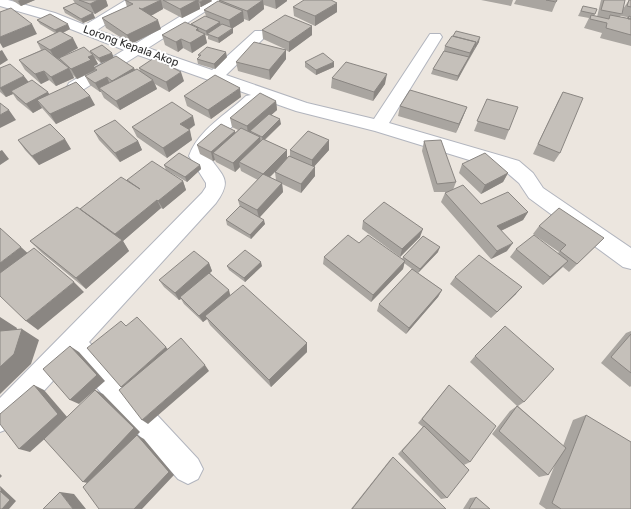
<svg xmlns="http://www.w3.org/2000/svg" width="631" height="509" font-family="Rubik,sans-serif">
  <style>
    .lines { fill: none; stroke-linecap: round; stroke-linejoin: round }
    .minor-casing { stroke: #b2b5be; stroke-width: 2 }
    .minor { fill: #fff; fill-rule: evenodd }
    .wall { fill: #a9a5a0; fill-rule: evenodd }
    .shaded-wall { fill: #8a8682 }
    .building { fill: #c5c0ba; stroke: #8a8682 }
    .labels { text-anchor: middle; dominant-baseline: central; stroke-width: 4; stroke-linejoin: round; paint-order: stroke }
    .far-street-label { font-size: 11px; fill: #2b2b2b; stroke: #fff }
  </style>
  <rect width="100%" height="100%" fill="#ece6df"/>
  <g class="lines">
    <g class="minor-casing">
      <path id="minor" d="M0,0H8L55,13L85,25L126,0H143L97,30L135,44L207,0H223L148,48L212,70L255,31H265L267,34L265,37L226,75L307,103L374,119L430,34H440L442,37L389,123L519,161L533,173L543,188L631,248V269L623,267L529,198L519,183L505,171L375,131L296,111L259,98L260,100L258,104L227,131L209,152L208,155C223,177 233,179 216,203L89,342L198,459L203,469L198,479L188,484L178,479L72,360L10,428L0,432V398L202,193L206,187V183L189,156C198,130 227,114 246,96L251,95L138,55L81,91L75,92L69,91L67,87L69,83L124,50L45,19L0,6Z"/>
    </g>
    <use href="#minor" class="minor"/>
  </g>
  <path class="wall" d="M12,0H35L21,6Z
    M73,0H106L108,6L95,14L93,13L95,18L83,23L65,13L63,8L75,3Z
    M125,0H211L212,1L201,7H200V9L182,18L163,8V9L151,16L161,29L131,44L106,28L102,18L127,7Z
    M219,0H287V1L276,9L264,5V9L249,21L244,19V21L233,28V33L219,43L208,39V36L205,35L207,43L192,53L183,48L178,52L165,45L162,35L191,25L206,16L204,10L219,2Z
    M481,0H513L511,6Z
    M516,0H557L552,12L514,4Z
    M601,0H625L622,14L620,17L627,18V17L621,16L623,9L629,0H631V46L600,38L602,33L584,28L589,18L578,16L583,6L595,14L594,16L597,17Z
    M293,7L337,12L315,26L294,16Z
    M37,20L70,29L63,33L78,48L63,56L91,53L90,51L114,58L134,68L135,70L140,71L139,68L184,81L169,92L155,84L157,89L120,110L104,98L101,92H100L90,85L85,76L95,71L77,79L73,75L74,78L56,86L49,80L41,84L25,70L19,60L41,50L37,42L55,33L40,24ZM95,58L101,63L111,59L94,67V66L98,64Z
    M312,26V35L289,52L286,50V59L270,80L238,71L236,62L285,49L263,39L262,30Z
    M479,42L457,81L431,74L433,69L444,51L445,46Z
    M198,55L227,57L215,69L198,64L197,59L199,57Z
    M305,62L334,67L316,75L305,67Z
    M0,68L28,82L49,94L95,105L56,124L42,108L33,113L17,100L13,94L6,97L0,92Z
    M332,78L385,84L373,101L331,88Z
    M563,92L560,153L554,162L533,154L558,101Z
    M184,96L241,97L211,119L187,106Z
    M487,99L509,130L505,140L474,131Z
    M276,101L277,110L271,115L281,124L265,140L287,150V158L290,156V150L329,140V150L314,166L315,167V176L301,193L282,184L283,192L260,217L265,224L251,239L227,225L226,220L240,207L238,200L258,180L241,171L240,167L235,172L216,162L215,160L213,161L200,154L197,145L236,132L238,130L232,127L230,118ZM275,172L276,180L270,177Z
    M400,106L467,107L463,117L456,133L398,116Z
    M195,125L189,130L192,140L167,158L137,137L132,127Z
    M94,131L138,141L142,150L120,162L99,140Z
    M18,140L71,149L39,165L25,150Z
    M424,141L456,182L453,190L481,204L528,212L523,220L501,231L507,251L491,259L441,202L445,193L448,192H434L422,151Z
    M462,164L508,173L503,182L481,194L459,173Z
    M164,165H200L201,169L187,182L166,170Z
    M127,180L183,181L186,190L163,209L161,208L123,241L129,251L86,289L42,253L30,241L80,209L128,182Z
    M363,221L420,237L400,257L362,229Z
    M539,226L604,238L569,272L563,267L543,285L510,257L516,249L558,253L559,252L533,234Z
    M359,243L402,259L403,257L438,252L418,273L442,290L438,297L406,334L377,311L379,304L412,269L404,263L403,269L371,302L323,264L324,257Z
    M209,263L212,271L210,273L230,295L307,352L271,387L210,325L207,319L203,322L184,304L181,299L179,300L164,287L159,280Z
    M227,266H262L245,282L229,270Z
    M455,277L516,294L491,318L450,284Z
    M631,331V386L630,387L601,363L626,333Z
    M475,356L524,402L518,406L563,446L573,420L586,415L631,509H546L539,504L556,462L548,475L539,477L492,434L510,411L517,406L470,362Z
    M449,385L470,462L464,465L447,498L441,499L398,454L423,427L418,423Z
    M393,457L446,509H351L389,461Z
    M476,497L490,509H463L470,498Z"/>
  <path class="shaded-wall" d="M20,0H35L21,6L18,1Z
    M98,0H106L108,6L95,14L90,4Z
    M161,0L163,9L145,19L142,9Z
    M197,0H198L200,9L182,18L180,9Z
    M204,0H211L212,1L201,7L200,2Z
    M263,0L264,9L249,21L247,11Z
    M275,0H287V1L276,9Z
    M337,3V12L315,26V16Z
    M243,11L244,21L233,28V33L219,43L218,38L231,30L229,20Z
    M93,13L95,18L83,23L81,19Z
    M158,20L161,29L131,44L127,35Z
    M220,22L221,27L207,34V36L206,31Z
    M32,24L37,34L3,48L0,43V37Z
    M68,24L70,29L58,35L55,30Z
    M312,26V35L289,52V42Z
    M198,28L200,36L205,34L207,43L192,53L190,43L196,30Z
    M480,37L479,42L473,52L475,47Z
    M73,38L78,48L56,60L50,50Z
    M181,39L183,48L178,52L176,42Z
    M476,42L473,52L467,62L470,53Z
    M2,50L8,60L0,65V51Z
    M286,50V59L270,80L269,70Z
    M226,52L227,57L215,69L214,64Z
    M112,53L114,58L101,63L99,58Z
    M93,55L98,64L94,66L95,69L94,68L95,70L77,79L71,69L88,57Z
    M469,57L467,62L457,81L458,76Z
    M334,62V67L316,75V70Z
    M69,68L74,78L56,86L51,77Z
    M134,68L138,78L116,90L112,81Z
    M44,71L49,80L41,84L35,74Z
    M181,72L184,81L169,92L166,82Z
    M387,74L385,84L373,101L374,92Z
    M24,76L31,85L11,91L13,94L6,97L0,88Z
    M107,77L111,87L99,88L101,92H100L95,83Z
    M153,80L157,89L120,110L116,101Z
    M240,88L241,97L211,119L208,110Z
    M48,92L54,102L37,100L42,108L33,113L26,104Z
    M90,96L95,105L56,124L50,114Z
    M276,101L277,110L252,132L250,131L251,133L248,135L247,126Z
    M467,107L463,117L456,133L459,124Z
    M9,110L16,120L0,128V115Z
    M193,116L195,125L183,133L180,124Z
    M280,119L281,124L263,141L262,137Z
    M190,130L192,140L167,158L163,148Z
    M235,131L237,140L213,153L215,160L213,161L211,152Z
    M260,137L261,146L239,162L240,167L235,172L233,163Z
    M65,139L71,149L39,165L32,156Z
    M329,140V150L312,169V160Z
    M138,141L142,150L120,162L115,153Z
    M2,150L9,159L0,165V151Z
    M287,150V159L264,183L263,174Z
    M200,165L201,169L187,182L185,177Z
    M315,167V176L301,193V184Z
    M508,173L503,182L481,194L485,185Z
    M183,181L186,190L163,209L158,201Z
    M282,183L283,192L259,218L257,210Z
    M157,200L161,208L123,241L129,251L86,289L76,278L115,234Z
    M528,212L523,220L492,235L497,226Z
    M264,220L265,224L251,239L250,235Z
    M423,229L420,237L400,257L402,249Z
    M513,243L507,251L491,259L497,251Z
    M21,247L33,258L0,284V263Z
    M440,247L438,252L418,273L420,269Z
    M405,261L403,269L371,302L373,295Z
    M568,261L560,269L543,285L550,277Z
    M261,262L262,266L245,282L244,278Z
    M209,263L212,271L181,298L180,297L181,299L179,300L175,293Z
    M74,282L84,292L38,330L26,321Z
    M522,287L516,294L491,318Z
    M229,290L231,298L205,316L207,319L203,322L199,316Z
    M442,290L438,297L406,334L409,328Z
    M0,317L17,328L12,343L0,335Z
    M22,329L39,340L31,364L0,394V367Z
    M307,343V352L271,387L269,380Z
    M70,346L79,352L105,381L79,404L70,400Z
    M166,347L171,353L128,392L121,387Z
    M205,365L209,371L148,424L142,420Z
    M34,385L44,390L68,418L30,452L19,449Z
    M95,390L103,394L140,432L137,435L144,439L174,475L142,509H134L92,484L83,482Z
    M0,474L2,476L0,478Z
    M0,486L16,501L9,509H2Z
    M60,492L74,494L86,509H73Z"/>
  <path class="building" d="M79,0H98L90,4Z
    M125,0H161L142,9L139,8L158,20L127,35L102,18L133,4Z
    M163,0H197L180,9Z
    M198,0H204L200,2H199Z
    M219,0H263L247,11Z
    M304,0H331L337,3L315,16L293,7Z
    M546,0H557L556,2Z
    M604,0H625L622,14L601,10Z
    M629,0H631V7L627,6Z
    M218,1L243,11L229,20L204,10Z
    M75,3L93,13L81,19L63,8Z
    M583,6L597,9L595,14L581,11Z
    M11,8L32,24L0,37V12Z
    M50,14L68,24L55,30L37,20Z
    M285,15L312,26L289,42L262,30Z
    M591,15L609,19L610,15L631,19V35L606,28L607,23L590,19Z
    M205,16L220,22L206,31L191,24Z
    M629,16L631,17V19H628Z
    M185,22L198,28L196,30L205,34L190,43L181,39L176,42L162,35Z
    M222,24L233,28L218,38L207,34Z
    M60,31L73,38L50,50L37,42Z
    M456,31L480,37L475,47L476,42L453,36Z
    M452,36L476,42L470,53L445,46Z
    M254,42L286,50L269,70L236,62Z
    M102,45L112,53L99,58L90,51Z
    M84,47L93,55L88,57L91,60L71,69L59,58Z
    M207,47L226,52L214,64L197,59L201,55H198Z
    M45,49L69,68L51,77L44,71L35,74L19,60Z
    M444,51L469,57L458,76L433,69Z
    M323,53L334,62L316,70L305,62Z
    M116,56L134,68L112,81L107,77L95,83L85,76L97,70L94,68Z
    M154,58L181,72L166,82L139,68Z
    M346,62L387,74L374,92L332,78Z
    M10,64L24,76L0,88V68Z
    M137,69L153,80L116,101L99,88Z
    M215,75L240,88L208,110L184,96Z
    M32,80L48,92L26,104L11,91Z
    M76,82L90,96L50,114L37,100Z
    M410,90L467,107L459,124L400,106Z
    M563,92L583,98L560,153L538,144Z
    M260,93L276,101L247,126L230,118Z
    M487,99L518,107L509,130L477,121Z
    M172,102L193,116L180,124L190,130L163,148L132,127Z
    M0,103L9,110L0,115Z
    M269,114L280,119L262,137L250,131Z
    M115,120L138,141L115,153L94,131Z
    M50,124L65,139L32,156L18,140Z
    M221,124L235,131L211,152L197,145Z
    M241,128L260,137L233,163L213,153Z
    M308,131L329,140L312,160L290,150Z
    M263,139L287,150L263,174L239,162Z
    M441,140L456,182L437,184L424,141Z
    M179,153L200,165L185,177L164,165Z
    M485,153L508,173L485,185L462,164Z
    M289,156L315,167L301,184L275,172Z
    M152,161L183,181L158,201L157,200L115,234L80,209L121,177L140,189L127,180Z
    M263,174L282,183L257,210L238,200Z
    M463,185L481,204L508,192L528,212L497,226L513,243L497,251L445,193Z
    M384,202L423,229L402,249L363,221Z
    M240,206L264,220L250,235L226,220Z
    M77,207L122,240L76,278L30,241Z
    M559,208L604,238L577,264L560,251L566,245L539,226Z
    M0,228L21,247L0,263Z
    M348,235L359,243L368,235L405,261L373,295L324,257Z
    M534,235L568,261L550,277L516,249Z
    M423,236L440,247L420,269L403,257Z
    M34,248L74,282L26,321L0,296V273Z
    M245,250L261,262L244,278L227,266Z
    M194,251L209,263L175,293L159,280Z
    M479,255L522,287L497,312L455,277Z
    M412,269L442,290L409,328L379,304Z
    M209,273L229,290L199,316L180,297Z
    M243,285L307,343L269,380L205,316Z
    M137,317L166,347L121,387L87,348L121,321L126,326Z
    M505,326L554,369L524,402L475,356Z
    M22,329L14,354L0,367V331Z
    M631,334V373L611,357Z
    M181,338L205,365L142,420L119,390Z
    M70,346L97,375L70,400L43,369Z
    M34,385L58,414L19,449L0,424V414Z
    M449,385L496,426L470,462L422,419Z
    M95,390L134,428L83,482L44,439Z
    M517,406L566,448L548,475L499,431Z
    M586,415L631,442V509H561L552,503Z
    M424,426L469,470L447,498L402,451Z
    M137,435L169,472L134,509H99L83,487Z
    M393,457L446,509H352Z
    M0,491L10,500L2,509H0Z
    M60,492L73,509H43Z
    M476,497L490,509H469Z"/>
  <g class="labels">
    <g class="far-street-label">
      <text transform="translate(131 46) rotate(20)">Lorong Kepala Akop</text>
    </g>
  </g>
</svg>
